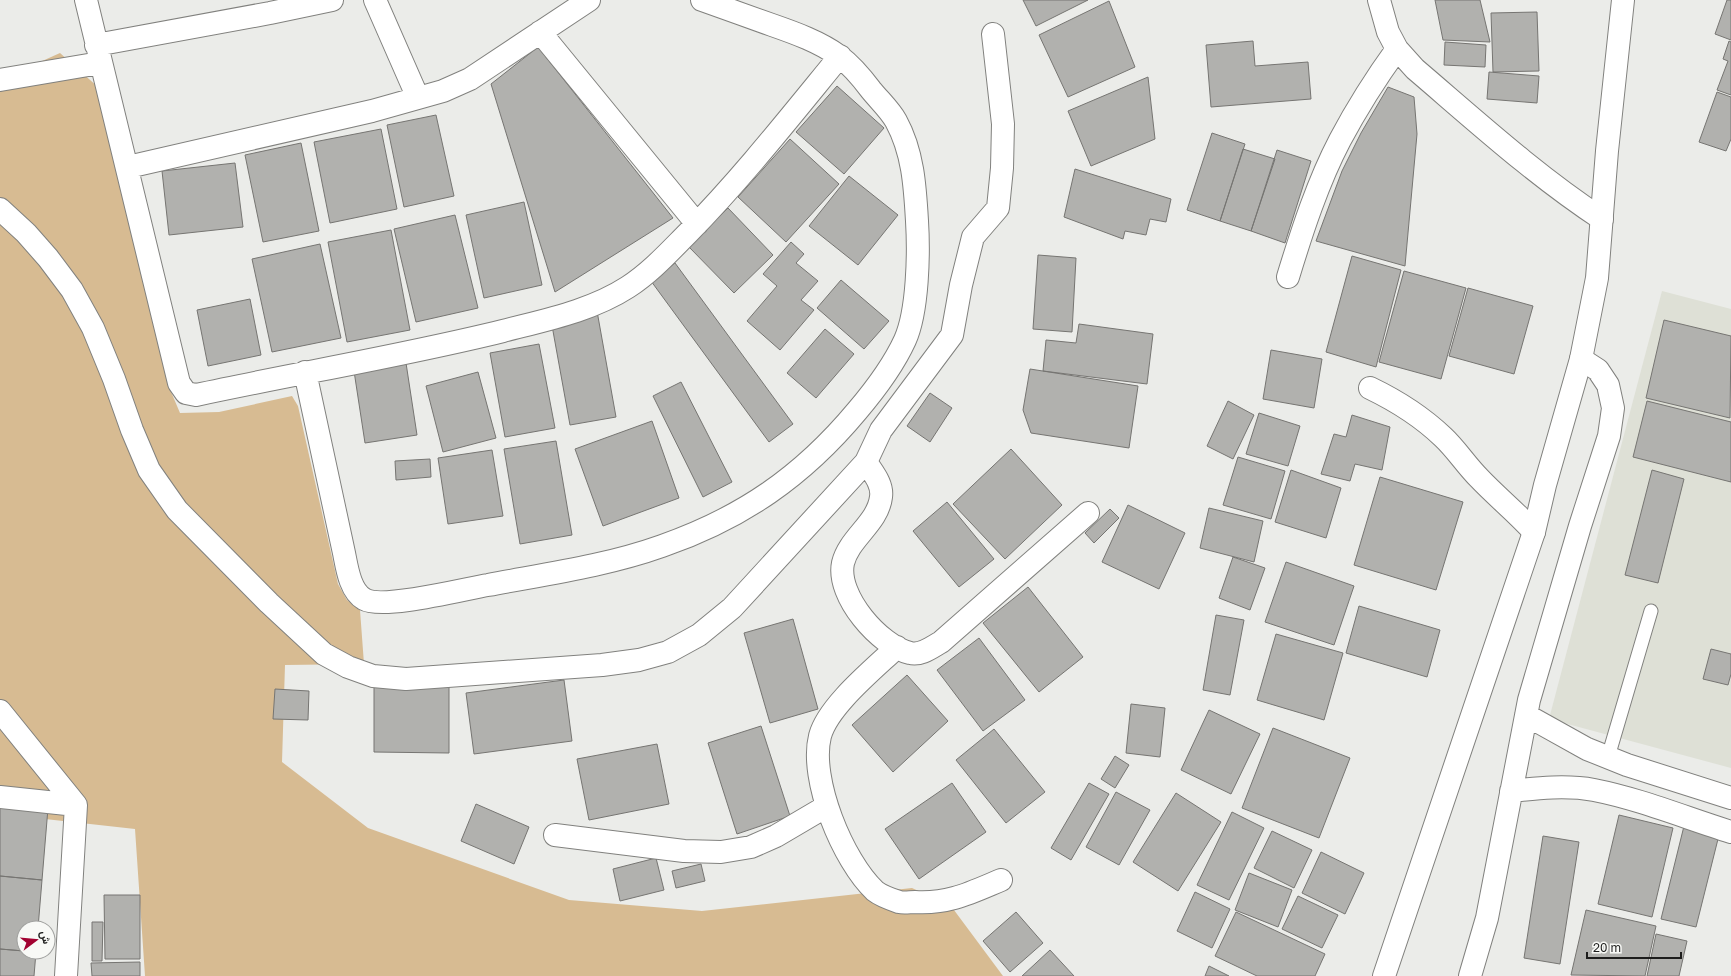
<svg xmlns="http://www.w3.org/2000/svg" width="1731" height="976" font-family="'Golos Text',Vazirmatn,sans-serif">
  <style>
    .built { fill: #dee0d6 }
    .green { fill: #d7bb92 }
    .building { fill: #b1b1ae; stroke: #767572 }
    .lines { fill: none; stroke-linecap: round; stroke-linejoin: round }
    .service-casing { stroke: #81817e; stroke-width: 15 }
    .minor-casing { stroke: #81817e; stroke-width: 24 }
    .tertiary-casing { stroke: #81817e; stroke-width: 24 }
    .service { stroke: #fff; stroke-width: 13 }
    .minor { stroke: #fff; stroke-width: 22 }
    .tertiary { stroke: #fff; stroke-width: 22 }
  </style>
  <rect width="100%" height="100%" fill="#ebece9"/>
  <path class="built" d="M1662,291L1731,309V768L1549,719Z"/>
  <path class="green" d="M60,53L99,88L169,387L180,413L219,412L292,396L298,406L338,584L347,600L360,610L364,664L285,665L282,762L368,828L569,900L702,911L912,888L951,906L1003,976H145L135,829L0,814V80Z"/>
  <path class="building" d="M1023,0H1088L1036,26Z
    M1435,0H1480L1490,42L1443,40Z
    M1727,0H1731V40L1715,34Z
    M1109,1L1135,67L1068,97L1039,35Z
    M1537,12L1539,71L1493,72L1491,13Z
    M1253,41L1255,66L1308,62L1311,99L1211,107L1206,45Z
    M1729,41L1731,42V95L1717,90L1728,61L1723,59Z
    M1445,42L1486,45L1485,67L1444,65Z
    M538,47L673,218L555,292L491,84Z
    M1489,72L1539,76L1537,103L1487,99Z
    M1148,77L1155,139L1091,166L1068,111Z
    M837,86L884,128L844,174L796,132Z
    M1388,87L1414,97L1417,134L1405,266L1316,241L1342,171L1361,133Z
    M1717,92L1731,97V139L1726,151L1699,142Z
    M436,115L454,196L404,207L387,125Z
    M381,129L397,209L330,223L314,142Z
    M1212,133L1245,144L1220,221L1187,210Z
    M790,139L839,184L786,242L738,197Z
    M301,143L319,231L263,242L245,155Z
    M1243,149L1275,159L1251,231L1220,221Z
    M1277,150L1311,161L1285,243L1251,231Z
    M235,163L243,227L169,235L162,171Z
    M1075,169L1171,199L1166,222L1150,219L1146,235L1125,231L1123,239L1064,217Z
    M849,176L898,215L858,265L809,226Z
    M524,202L542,285L484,298L466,215Z
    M728,208L773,255L734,293L689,247Z
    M455,215L478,308L416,322L394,229Z
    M391,230L410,330L347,342L328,242Z
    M791,242L804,254L796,263L818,281L801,300L814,310L780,350L747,321L777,286L763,274Z
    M320,244L341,338L272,352L252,259Z
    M1038,255L1076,258L1072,332L1033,329Z
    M1352,256L1401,270L1376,367L1326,352Z
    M675,263L793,424L769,442L651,281Z
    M1404,271L1466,288L1441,379L1379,362Z
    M841,280L889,321L864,349L817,308Z
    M1468,288L1533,306L1514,374L1449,356Z
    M250,299L261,355L208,366L197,310Z
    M597,311L616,417L570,425L551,320Z
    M1664,320L1731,336L1730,418L1646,398Z
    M1079,324L1153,334L1147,384L1043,371L1046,340L1076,343Z
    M825,329L854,354L816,398L787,373Z
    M539,344L555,428L505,437L490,353Z
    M1271,350L1322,359L1314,408L1263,399Z
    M406,363L417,435L365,443L354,371Z
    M1030,369L1138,386L1129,448L1031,433L1023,410Z
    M478,372L496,438L443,452L426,386Z
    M681,382L732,482L703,497L653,396Z
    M930,393L952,408L930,442L907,426Z
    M1228,401L1254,415L1233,459L1207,446Z
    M1647,401L1731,422V482L1633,457Z
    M1259,413L1300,426L1288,466L1246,454Z
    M1352,415L1390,427L1382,470L1355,464L1350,481L1321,474L1334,434L1346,437Z
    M652,421L679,498L603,526L575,449Z
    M556,441L572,535L520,544L504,449Z
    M1011,449L1062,505L1005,559L953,504Z
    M492,450L503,516L448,524L438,458Z
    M1238,457L1285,471L1271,519L1223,505Z
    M430,459L431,477L396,480L395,461Z
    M1291,470L1341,488L1326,538L1275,522Z
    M1652,470L1684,479L1658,583L1625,575Z
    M1380,477L1463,502L1436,590L1354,565Z
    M947,502L994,559L959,587L913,531Z
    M1128,505L1185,533L1159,589L1102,562Z
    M1209,508L1263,521L1254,562L1200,548Z
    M1110,509L1119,518L1094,543L1085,533Z
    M1233,557L1265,568L1250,610L1219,598Z
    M1286,562L1354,586L1334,645L1265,622Z
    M1028,587L1083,657L1039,692L983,623Z
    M1359,606L1440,630L1427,677L1346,653Z
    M1216,615L1244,620L1230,695L1203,690Z
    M793,619L818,709L770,723L744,633Z
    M1276,634L1343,653L1324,720L1257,700Z
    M979,638L1025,700L983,731L937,670Z
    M1711,649L1731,654V674L1728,685L1703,679Z
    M907,675L948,721L893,772L852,725Z
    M564,680L572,741L474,754L466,693Z
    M374,684L449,685V753L374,752Z
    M275,689L309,691L308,720L273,719Z
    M1131,704L1165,708L1160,757L1126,753Z
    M1209,710L1260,734L1231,794L1181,770Z
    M761,726L790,816L737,834L708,743Z
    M1273,728L1350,758L1319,838L1242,808Z
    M994,729L1045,792L1006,823L956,760Z
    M657,744L669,804L589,820L577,759Z
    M1115,756L1129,765L1115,788L1101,779Z
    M952,783L986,832L919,879L885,829Z
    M1089,783L1109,794L1071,860L1051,848Z
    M1116,792L1150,810L1119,865L1086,847Z
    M1176,793L1221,822L1178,891L1133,862Z
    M0,804L48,808L42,880L0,876Z
    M476,804L529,827L514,864L461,841Z
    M1232,812L1264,828L1229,900L1197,885Z
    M1619,815L1673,828L1652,917L1598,904Z
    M1684,826L1719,835L1696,927L1661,919Z
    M1272,831L1312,850L1294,888L1254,868Z
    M1543,836L1579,842L1560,964L1524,958Z
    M1321,852L1364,873L1345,914L1302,893Z
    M656,858L664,890L620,901L613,869Z
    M701,864L705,881L676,888L672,871Z
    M1249,873L1292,890L1278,927L1235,910Z
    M0,876L42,880L38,928H24V951L0,949Z
    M1195,892L1230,909L1212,948L1177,931Z
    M104,895H140V959H105Z
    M1298,896L1338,915L1322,948L1282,929Z
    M1586,910L1656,926L1645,976L1571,975Z
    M1016,912L1043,943L1010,972L983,941Z
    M1236,912L1325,954L1315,976H1257L1215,956Z
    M92,922H103L102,961H92Z
    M1656,934L1687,941L1679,976H1647Z
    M0,949L36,952L34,976H0Z
    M1050,950L1074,976H1022Z
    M140,962V976H92L91,963Z
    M1209,966L1229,976H1205Z"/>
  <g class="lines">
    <g class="service-casing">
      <path id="service" d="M1608,757L1651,611"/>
    </g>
    <g class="minor-casing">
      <path id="minor" d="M86,0L179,383L186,393L196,395C298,373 402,356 503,331C545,320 591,311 628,287C651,272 669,252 688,233C742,178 790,117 840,56
        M375,0L418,98
        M1379,0L1388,32L1397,49L1415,69C1476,121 1535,175 1602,219
        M540,32L697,224
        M96,45L270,13L332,0
        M0,80L100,63
        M128,167L372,111L443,91L470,79L589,0
        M0,209L26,233L48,258L72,290L93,328L114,379L132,430L149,470L177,510L269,603L324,654L348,667L373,676L406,679L602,665L639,660L668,652L699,635L732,608L866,462L881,430L952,335L961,285L973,237L998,208L1002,168L1003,124L993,34
        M1288,277C1302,231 1318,182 1340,140C1357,108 1376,78 1397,49
        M305,372L344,553C347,568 350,591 364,599C382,610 464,589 488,585C546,574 606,566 662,546C742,518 802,477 857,411C874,391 894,364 905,340C918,311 919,253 917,221C915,186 913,152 896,121C890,110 879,100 871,90C862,78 851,65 839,56C820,42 795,33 772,25C749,17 725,8 702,0
        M1370,388C1397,401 1421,416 1443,437C1456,449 1466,465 1479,478C1497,497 1517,513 1534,532
        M866,462C873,473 883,484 881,497C878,523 849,538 843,563C836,596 880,646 910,653C921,656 932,647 941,642L1088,513
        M897,647C874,669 828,706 820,736C809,779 843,861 875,891C880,895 893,900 899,902C904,903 910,902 915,902C949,904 970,893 1001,880
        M0,711L76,805L66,976
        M1526,715L1587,749L1627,765L1731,798
        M1511,791C1538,788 1567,785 1594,790C1640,799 1686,818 1731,832
        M0,797L76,805
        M555,835L684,851L721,852L751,847L776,836L827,806
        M1470,976L1487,918L1529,700L1580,526L1609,436L1613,408L1608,385L1598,370L1581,359"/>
    </g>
    <g class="tertiary-casing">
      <path id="tertiary" d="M1384,976L1534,532L1545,485L1581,359L1597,278L1607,151L1623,0"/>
    </g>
    <use href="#service" class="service"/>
    <use href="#minor" class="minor"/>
    <use href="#tertiary" class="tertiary"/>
  </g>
  <g transform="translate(36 940) rotate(74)"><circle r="19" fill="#f8f9f6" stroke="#a0a19f"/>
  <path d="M0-3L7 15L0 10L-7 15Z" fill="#a20231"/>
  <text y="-6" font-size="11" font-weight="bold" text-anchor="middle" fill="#1d1d1c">ش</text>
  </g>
  <path d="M1587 952v6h94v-6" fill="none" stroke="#1d1d1c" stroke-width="2"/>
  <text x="1593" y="952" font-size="12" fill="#1d1d1c" stroke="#f8f9f6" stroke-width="3" paint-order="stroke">20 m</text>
</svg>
